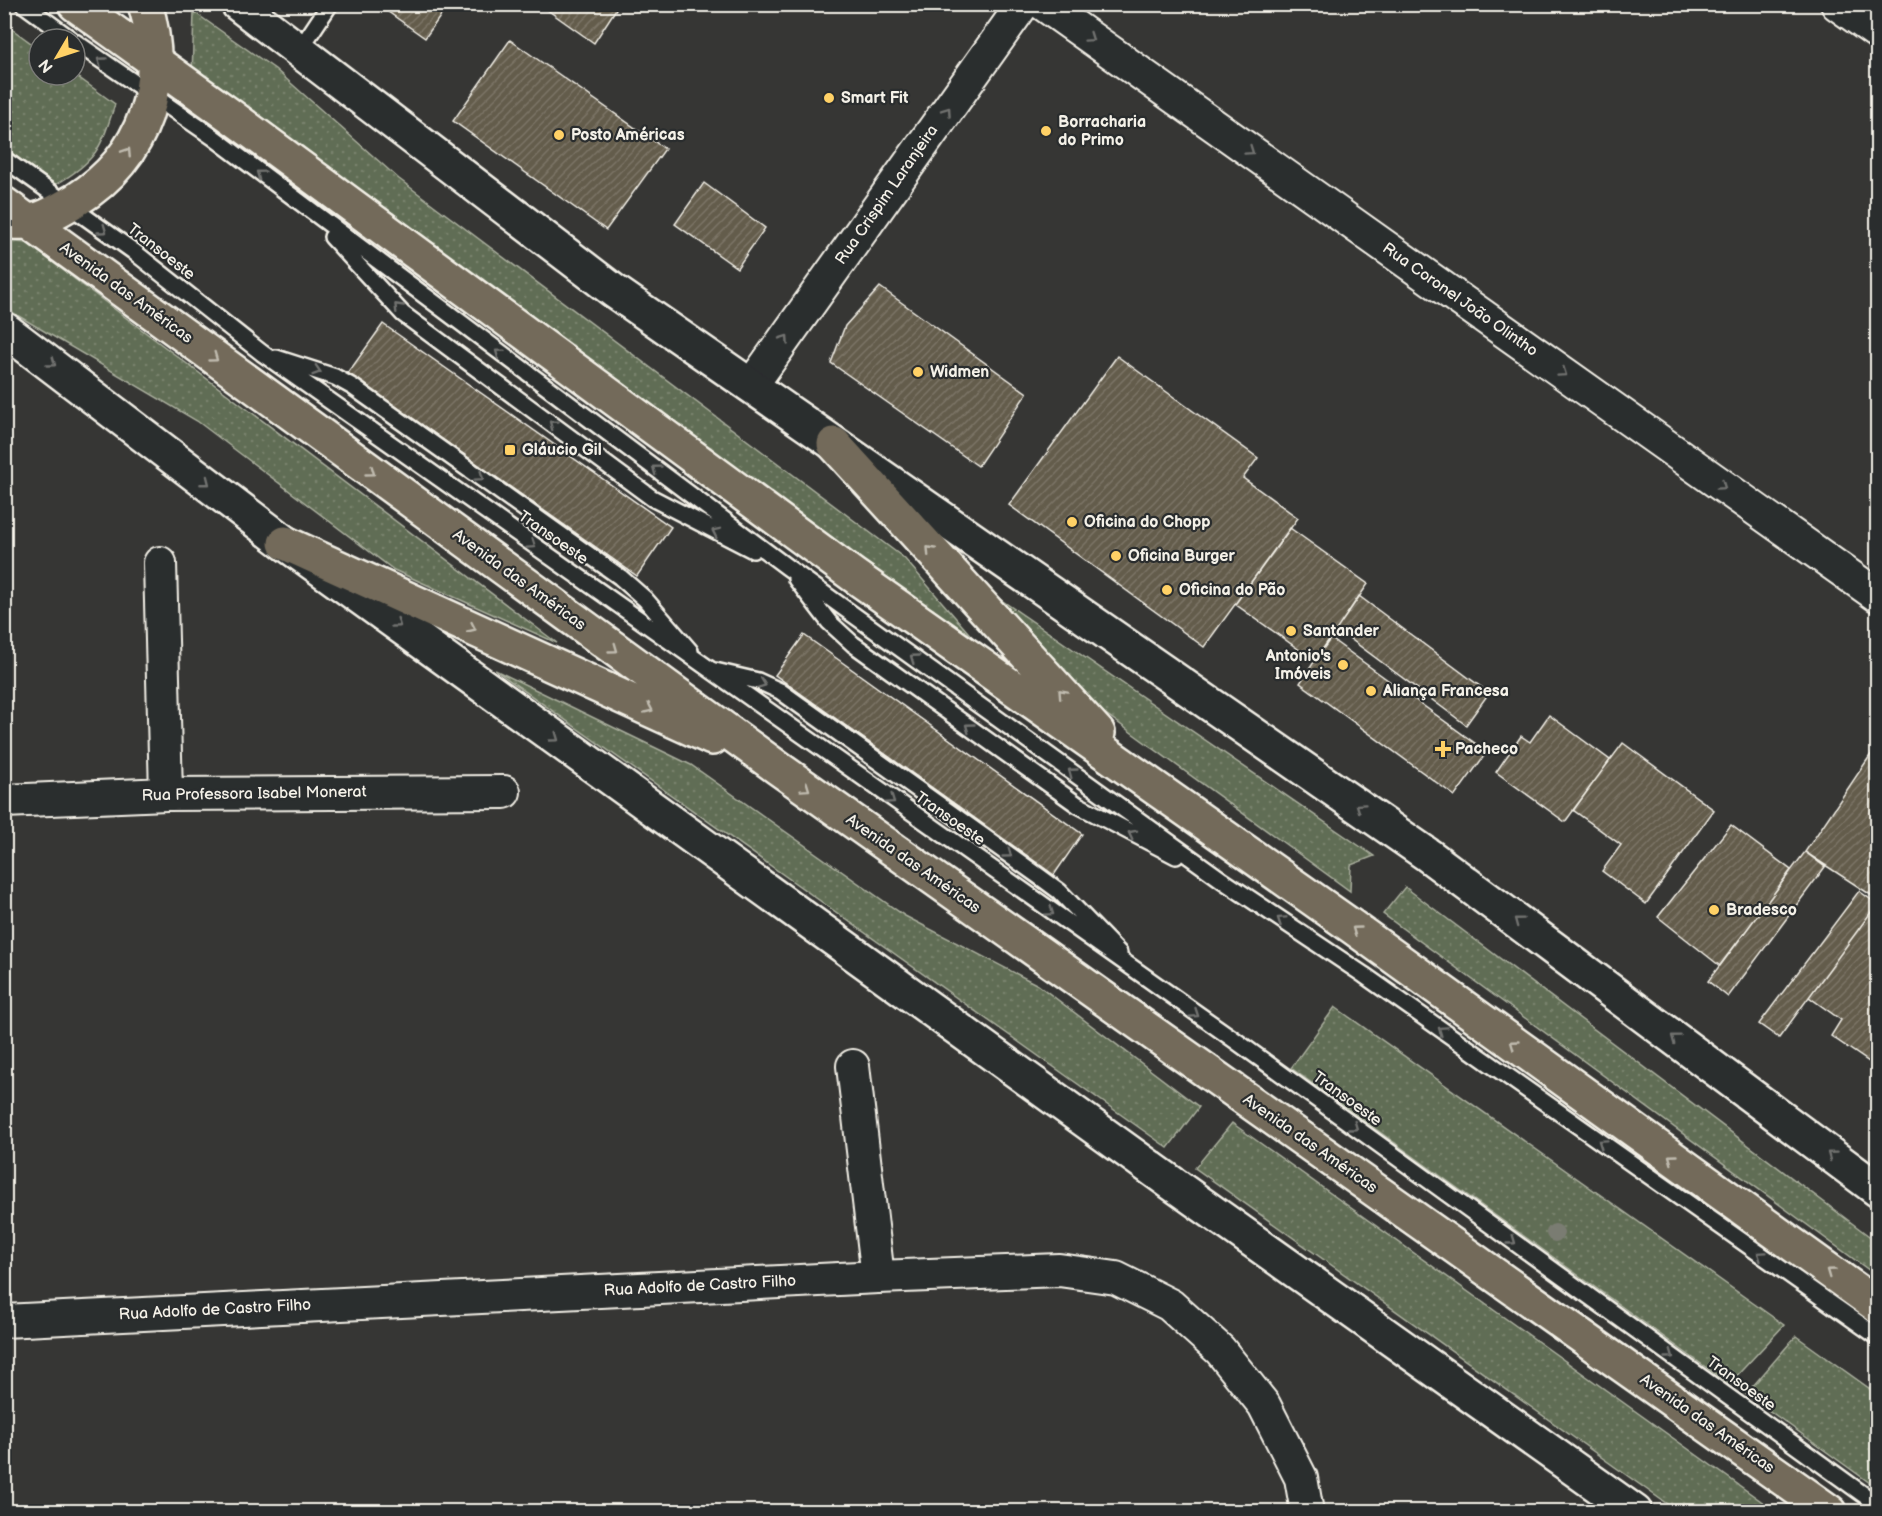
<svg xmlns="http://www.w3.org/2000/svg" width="1882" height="1516" font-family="'Balsamiq Sans',sans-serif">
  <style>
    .grass { fill: url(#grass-dots); stroke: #aaaf9e; stroke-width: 1.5 }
    .building { fill: url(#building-hatch); stroke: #f4f1e8; stroke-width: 1.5 }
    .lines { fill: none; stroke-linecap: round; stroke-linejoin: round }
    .service-casing { stroke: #f4f1e8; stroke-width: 20 }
    .minor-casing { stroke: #f4f1e8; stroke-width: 36 }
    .secondary-casing { stroke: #f4f1e8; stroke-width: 38 }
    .trunk-casing { stroke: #f4f1e8; stroke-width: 38 }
    .service { stroke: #2a2d2e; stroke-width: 15 }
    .minor { stroke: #2a2d2e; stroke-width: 32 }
    .secondary { stroke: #2a2d2e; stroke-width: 33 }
    .trunk { stroke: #736b5a; stroke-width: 33 }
    .tree { fill: #7a7c72 }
    .oneway { stroke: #71726f }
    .oneway2 { stroke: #c0bbaf }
    .poi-dot { fill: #ffd166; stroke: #2a2d2e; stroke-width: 2 }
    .labels { text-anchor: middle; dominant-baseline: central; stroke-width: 4.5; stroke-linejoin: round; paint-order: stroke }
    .poi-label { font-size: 16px; font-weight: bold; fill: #f4f1e8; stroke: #2a2d2e; text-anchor: start }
    .street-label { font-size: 16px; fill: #f4f1e8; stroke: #2a2d2e }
  </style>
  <defs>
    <pattern id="grass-dots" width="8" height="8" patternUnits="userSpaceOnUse" patternTransform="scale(1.5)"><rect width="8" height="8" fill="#616d54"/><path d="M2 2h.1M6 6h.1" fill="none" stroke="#78826d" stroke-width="1.8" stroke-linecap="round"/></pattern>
    <pattern id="building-hatch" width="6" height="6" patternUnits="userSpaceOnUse" patternTransform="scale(1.5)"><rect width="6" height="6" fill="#645c4c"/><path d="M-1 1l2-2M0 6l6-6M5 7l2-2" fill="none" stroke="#7b7466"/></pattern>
  </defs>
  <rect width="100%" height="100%" fill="#363634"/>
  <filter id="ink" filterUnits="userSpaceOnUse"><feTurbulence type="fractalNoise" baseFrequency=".0167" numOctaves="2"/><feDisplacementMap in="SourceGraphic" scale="12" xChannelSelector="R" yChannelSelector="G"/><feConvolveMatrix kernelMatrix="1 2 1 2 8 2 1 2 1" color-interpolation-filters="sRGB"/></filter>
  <g filter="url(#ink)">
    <path class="grass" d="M194,12L275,69L399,179L904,558L986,653L192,77Z
      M5,24L39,49V75H75L115,104C101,148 97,161 55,185L5,149Z
      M5,241L27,243L557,643L394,570L197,421L5,308Z
      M994,595L1374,856L1351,865L1350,891L1099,709Z
      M495,670L691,765L905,916L1038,985L1199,1107L1168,1148Z
      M1405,887L1877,1242V1276L1383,914Z
      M1335,1007L1784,1325L1729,1384L1291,1068Z
      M1232,1123L1775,1511H1677L1195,1168Z
      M1796,1336L1877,1394V1488L1746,1394Z"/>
    <path class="building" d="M377,4H449L425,38Z
      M539,4H609L616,9L594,43Z
      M510,40L665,149L606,230L453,121Z
      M704,183L765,228L737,268L675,224Z
      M880,287L1027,393L978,466L831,363L845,326Z
      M383,324L671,527L637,576L348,373Z
      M1117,356L1258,458L1243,478L1298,518L1204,647L1009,505Z
      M1290,528L1368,584L1315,661L1235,604Z
      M1359,596L1489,693L1466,725L1337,629Z
      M804,635L1082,834L1054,875L775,675Z
      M1330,638L1487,752L1455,796L1300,683Z
      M1549,715L1610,760L1565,822L1496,772L1521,736L1530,742Z
      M1623,743L1714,810L1646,904L1602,871L1621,845L1573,810Z
      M1878,744V899H1877L1805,852Z
      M1731,825L1791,870L1720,966L1658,917Z
      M1805,852L1825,867L1728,997L1708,981Z
      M1859,891L1877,904L1779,1038L1759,1024Z
      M1877,904L1878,905V1068L1831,1036L1841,1020L1809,997Z"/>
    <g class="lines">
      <g class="service-casing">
        <path id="service" d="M23,4L71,39
          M75,42L213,137L787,567L1222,880L1364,975L1878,1337
          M300,49L330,4
          M4,159L133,251L262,353L1236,1041L1878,1505
          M332,237L403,314L652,498L753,550
          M276,358L335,377L353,387L620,577L645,599L690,651
          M796,579L829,622L853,644L1078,805L1176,856
          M715,671L758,681L780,691L1040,877L1059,891L1119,953"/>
      </g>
      <g class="minor-casing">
        <path id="minor" d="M1043,4L1878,596
          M1837,4L1878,33
          M751,386L1023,4
          M160,563L166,794
          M4,801L166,794L504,792
          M853,1066L878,1277
          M4,1321L878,1277L1059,1270L1116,1278L1170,1305L1220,1350L1264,1405L1301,1478L1307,1512"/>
      </g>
      <g class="secondary-casing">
        <path id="secondary" d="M238,4L614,291L1428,855L1878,1190
          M4,329L285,543L1173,1184L1635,1512"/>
      </g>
      <g class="trunk-casing">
        <path id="trunk" d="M75,4L228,114L853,575L1354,928L1878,1306
          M4,204L778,768L1830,1512
          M12,222C39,224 53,213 76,200C146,156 169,83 145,4
          M834,444L1098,733
          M285,543L712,738"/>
      </g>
      <use href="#service" class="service"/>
      <use href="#minor" class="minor"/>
      <use href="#secondary" class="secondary"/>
      <use href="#trunk" class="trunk"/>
    </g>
    <circle class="tree" cx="1555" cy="1233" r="9"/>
    <defs><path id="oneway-chevron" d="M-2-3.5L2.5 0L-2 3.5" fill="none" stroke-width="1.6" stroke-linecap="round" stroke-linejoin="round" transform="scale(1.5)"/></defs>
    <g class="oneway">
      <use href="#oneway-chevron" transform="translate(1090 38) rotate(35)"/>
      <use href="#oneway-chevron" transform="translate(101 61) rotate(-144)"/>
      <use href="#oneway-chevron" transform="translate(947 111) rotate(-55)"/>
      <use href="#oneway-chevron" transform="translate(1250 151) rotate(35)"/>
      <use href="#oneway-chevron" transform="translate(260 174) rotate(-143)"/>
      <use href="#oneway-chevron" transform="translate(103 230) rotate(36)"/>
      <use href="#oneway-chevron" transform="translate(398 307) rotate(-134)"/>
      <use href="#oneway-chevron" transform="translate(785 339) rotate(-55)"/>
      <use href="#oneway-chevron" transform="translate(499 353) rotate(-143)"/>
      <use href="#oneway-chevron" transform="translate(52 363) rotate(36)"/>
      <use href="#oneway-chevron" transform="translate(317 371) rotate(18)"/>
      <use href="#oneway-chevron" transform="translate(1563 373) rotate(35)"/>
      <use href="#oneway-chevron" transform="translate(553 424) rotate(-143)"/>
      <use href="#oneway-chevron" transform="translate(656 469) rotate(-143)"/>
      <use href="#oneway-chevron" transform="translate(480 477) rotate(35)"/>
      <use href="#oneway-chevron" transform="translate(206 482) rotate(38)"/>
      <use href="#oneway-chevron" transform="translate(1722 486) rotate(35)"/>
      <use href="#oneway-chevron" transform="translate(716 532) rotate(-154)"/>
      <use href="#oneway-chevron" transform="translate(532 545) rotate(35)"/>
      <use href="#oneway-chevron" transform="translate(397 624) rotate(36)"/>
      <use href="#oneway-chevron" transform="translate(914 658) rotate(-144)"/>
      <use href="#oneway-chevron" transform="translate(762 684) rotate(21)"/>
      <use href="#oneway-chevron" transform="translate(969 727) rotate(-144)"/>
      <use href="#oneway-chevron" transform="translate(555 738) rotate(36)"/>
      <use href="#oneway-chevron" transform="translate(1072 772) rotate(-144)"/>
      <use href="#oneway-chevron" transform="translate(891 800) rotate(35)"/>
      <use href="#oneway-chevron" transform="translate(1360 807) rotate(-145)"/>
      <use href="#oneway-chevron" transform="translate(1132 834) rotate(-153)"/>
      <use href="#oneway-chevron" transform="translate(1008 854) rotate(36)"/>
      <use href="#oneway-chevron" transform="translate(1050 912) rotate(35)"/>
      <use href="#oneway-chevron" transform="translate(1281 920) rotate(-146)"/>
      <use href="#oneway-chevron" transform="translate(1518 921) rotate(-143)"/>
      <use href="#oneway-chevron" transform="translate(1195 1014) rotate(34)"/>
      <use href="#oneway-chevron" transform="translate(1442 1030) rotate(-145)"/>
      <use href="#oneway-chevron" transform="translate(1675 1038) rotate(-143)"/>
      <use href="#oneway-chevron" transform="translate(1354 1127) rotate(36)"/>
      <use href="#oneway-chevron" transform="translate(1602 1143) rotate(-145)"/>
      <use href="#oneway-chevron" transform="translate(1831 1155) rotate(-143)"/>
      <use href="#oneway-chevron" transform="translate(1512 1241) rotate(36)"/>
      <use href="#oneway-chevron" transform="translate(1761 1255) rotate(-145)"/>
      <use href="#oneway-chevron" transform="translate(1670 1355) rotate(36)"/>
    </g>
    <g class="oneway2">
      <use href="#oneway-chevron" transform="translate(127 152) rotate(-57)"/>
      <use href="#oneway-chevron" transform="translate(214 358) rotate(36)"/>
      <use href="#oneway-chevron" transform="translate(371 472) rotate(36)"/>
      <use href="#oneway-chevron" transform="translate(930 550) rotate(-133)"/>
      <use href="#oneway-chevron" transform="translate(472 628) rotate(25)"/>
      <use href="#oneway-chevron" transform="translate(614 649) rotate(36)"/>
      <use href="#oneway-chevron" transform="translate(1062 693) rotate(-133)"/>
      <use href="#oneway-chevron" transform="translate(649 709) rotate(25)"/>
      <use href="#oneway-chevron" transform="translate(806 788) rotate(35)"/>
      <use href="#oneway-chevron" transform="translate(1356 930) rotate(-144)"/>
      <use href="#oneway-chevron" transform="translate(1514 1044) rotate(-144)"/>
      <use href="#oneway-chevron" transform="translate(1672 1158) rotate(-144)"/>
      <use href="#oneway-chevron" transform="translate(1830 1272) rotate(-144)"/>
    </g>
  </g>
  <g class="poi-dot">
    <circle cx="829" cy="98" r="6"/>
    <circle cx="1046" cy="131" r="6"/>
    <circle cx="559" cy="135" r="6"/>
    <circle cx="918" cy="372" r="6"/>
    <rect x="504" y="444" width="12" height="12" rx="3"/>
    <circle cx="1072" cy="522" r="6"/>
    <circle cx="1116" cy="556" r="6"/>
    <circle cx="1167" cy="590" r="6"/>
    <circle cx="1291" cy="631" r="6"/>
    <circle cx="1343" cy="665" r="6"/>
    <circle cx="1371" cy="691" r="6"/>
    <path d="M1440 740h6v6h6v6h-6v6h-6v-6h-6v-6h6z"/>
    <circle cx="1714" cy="910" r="6"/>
  </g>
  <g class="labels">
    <g class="poi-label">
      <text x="841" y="98">Smart Fit</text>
      <text x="1058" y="122">Borracharia<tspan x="1058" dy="18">do Primo</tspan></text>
      <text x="571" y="135">Posto Américas</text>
      <text x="930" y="372">Widmen</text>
      <text x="522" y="450">Gláucio Gil</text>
      <text x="1084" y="522">Oficina do Chopp</text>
      <text x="1128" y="556">Oficina Burger</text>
      <text x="1179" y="590">Oficina do Pão</text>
      <text x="1303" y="631">Santander</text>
      <text x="1331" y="656" text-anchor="end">Antonio's<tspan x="1331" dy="18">Imóveis</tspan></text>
      <text x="1383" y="691">Aliança Francesa</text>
      <text x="1455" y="749">Pacheco</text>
      <text x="1726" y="910">Bradesco</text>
    </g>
    <g class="street-label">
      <text transform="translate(887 195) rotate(-55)">Rua Crispim Laranjeira</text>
      <text transform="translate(161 252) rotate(38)">Transoeste</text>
      <text transform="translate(126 293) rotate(36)">Avenida das Américas</text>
      <text transform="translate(1460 300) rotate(35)">Rua Coronel João Olintho</text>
      <text transform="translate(553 538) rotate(35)">Transoeste</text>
      <text transform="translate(519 580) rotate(36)">Avenida das Américas</text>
      <text transform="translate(254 794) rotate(-1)">Rua Professora Isabel Monerat</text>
      <text transform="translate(950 819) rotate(35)">Transoeste</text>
      <text transform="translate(913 864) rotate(35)">Avenida das Américas</text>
      <text transform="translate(1347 1099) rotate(36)">Transoeste</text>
      <text transform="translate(1310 1144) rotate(35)">Avenida das Américas</text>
      <text transform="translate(700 1286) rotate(-3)">Rua Adolfo de Castro Filho</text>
      <text transform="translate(215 1310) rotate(-3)">Rua Adolfo de Castro Filho</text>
      <text transform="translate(1741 1384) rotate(36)">Transoeste</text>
      <text transform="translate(1707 1424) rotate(35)">Avenida das Américas</text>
    </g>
  </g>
  <rect width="1882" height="1516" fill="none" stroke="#2a2d2e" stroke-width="24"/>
  <rect x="12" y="12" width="1858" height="1492" fill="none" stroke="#f4f1e8" stroke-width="2" filter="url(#ink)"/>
  <g transform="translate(57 57) rotate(231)"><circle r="28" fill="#2a2d2e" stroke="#7b7b78" stroke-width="1.5"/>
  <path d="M0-4.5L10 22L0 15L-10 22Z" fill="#ffd166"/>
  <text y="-9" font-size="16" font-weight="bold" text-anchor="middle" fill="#f4f1e8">N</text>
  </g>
</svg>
